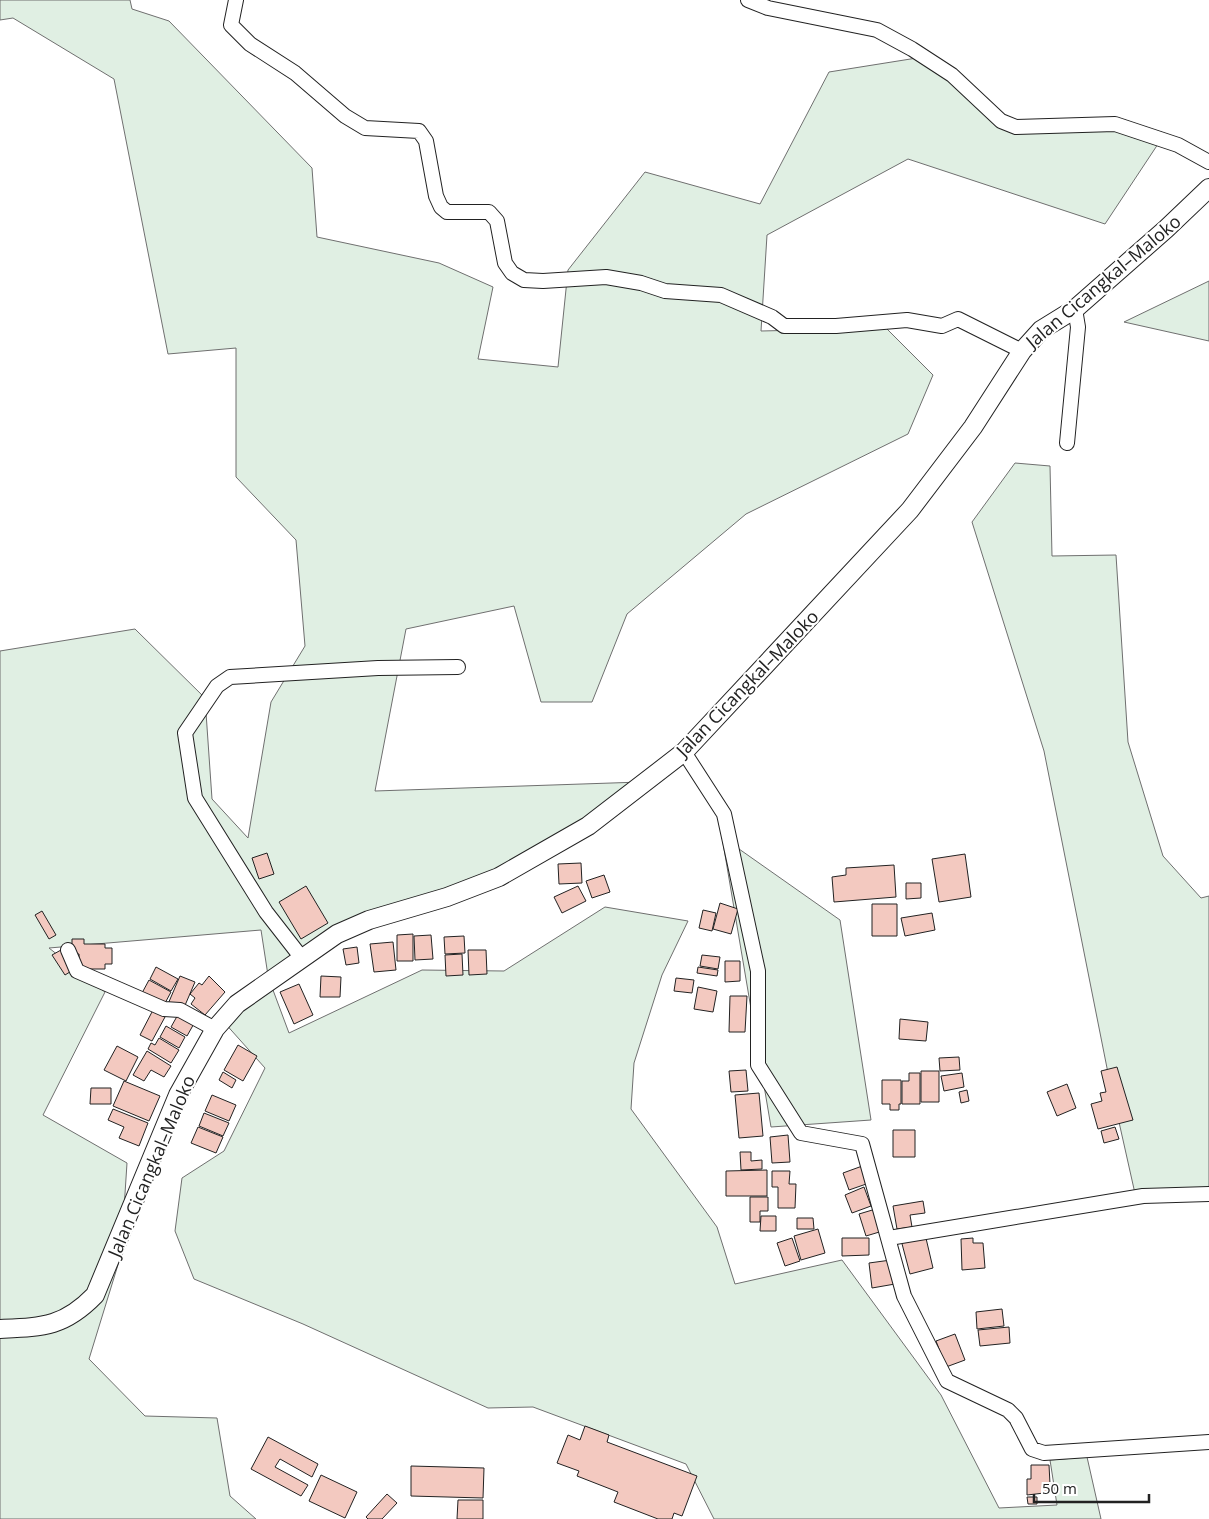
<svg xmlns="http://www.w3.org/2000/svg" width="1209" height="1519" font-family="'Open Sans',sans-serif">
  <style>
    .green { fill: #e0efe3; stroke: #6f6f6f }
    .building { fill: #f3c9c0; stroke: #222 }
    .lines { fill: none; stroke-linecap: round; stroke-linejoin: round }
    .minor-casing { stroke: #222; stroke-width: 16 }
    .tertiary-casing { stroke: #222; stroke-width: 20 }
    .minor { stroke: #fff; stroke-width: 14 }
    .tertiary { stroke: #fff; stroke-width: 18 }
    .labels { text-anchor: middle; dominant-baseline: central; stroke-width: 4; stroke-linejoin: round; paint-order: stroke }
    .street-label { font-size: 18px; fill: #222; stroke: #fff }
  </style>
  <rect width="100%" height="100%" fill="#fff"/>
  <path class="green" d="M0,0H130L132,9L169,21L312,168L317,237L439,263L493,287L478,359L558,367L568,270L645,172L760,204L829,72L923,57L1023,131L1105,121L1160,141L1105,224L908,159L767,235L761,331L886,328L933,375L908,434L746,514L627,614L592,702H541L514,606L406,629L375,791L641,782L499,875L361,917L270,982L289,1033L422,970L504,971L605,907L688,921L662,975L634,1063L631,1109L717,1227L735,1284L842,1260L941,1395L999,1508L1057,1505L1050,1460L1087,1457L1101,1519H714L686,1464L533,1407L488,1408L303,1324L194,1279L175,1231L182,1178L224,1151L265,1068L223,1021L269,982L261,930L49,948L105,992L43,1115L127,1163L121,1255L89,1359L145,1416L217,1418L230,1496L256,1519H0V651L135,629L205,698L212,799L248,838L271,702L305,646L296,540L236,477V348L168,354L114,79L13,18L0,20Z
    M1209,281V341L1124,322Z
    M1015,463L1050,466L1052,556L1116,555L1128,742L1163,856L1201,898L1209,896V1195L1136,1198L1108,1073L1044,751L972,522Z
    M722,837L840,920L871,1120L771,1127Z"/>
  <path class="building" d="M267,853L274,874L259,879L252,858Z
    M965,854L971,897L939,902L932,859Z
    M581,863L582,883L559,884L558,864Z
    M894,865L896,897L834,902L832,877L846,875V868Z
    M604,875L610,892L592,898L586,881Z
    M906,883H921V898L906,899Z
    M306,886L328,923L301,939L279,902Z
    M578,886L586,901L562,913L554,897Z
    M720,903L738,909L731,934L713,929Z
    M872,904H897V936H872Z
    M703,910L716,913L712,931L699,928Z
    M42,911L56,935L49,939L35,915Z
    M932,913L935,930L905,936L901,918Z
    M413,934V961H397V935Z
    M431,935L433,959L415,960L414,936Z
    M464,936L465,953L445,954L444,937Z
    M72,939H84V944H105V948H112V964H105V969H79V954H72Z
    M393,942L396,970L374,972L370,944Z
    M357,947L359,963L346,965L343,949Z
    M61,950L73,970L65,975L52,955Z
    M468,950H486L487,974L469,975Z
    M462,954L463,975L446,976L445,955Z
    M702,955L720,957L718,969L700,966Z
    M725,961H740V981L725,982Z
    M156,967L178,979L171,991L150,979Z
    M698,967L718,970L717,976L697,973Z
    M180,976L195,982L183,1010L168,1004Z
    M209,976L225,992L205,1015L191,1004L195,998L190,994L199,983L202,985Z
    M321,976L341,977L340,997H320Z
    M676,978L694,980L692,993L674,991Z
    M149,980L171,992L164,1005L142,993Z
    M299,984L313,1015L294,1024L280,992Z
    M698,987L717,991L713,1012L694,1009Z
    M730,996H747L745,1032H729Z
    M153,1010L165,1017L152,1041L140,1035Z
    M180,1011L196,1020L187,1036L171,1027Z
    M900,1019L928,1022L926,1041L899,1039Z
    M166,1026L185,1037L179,1048L160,1037Z
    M159,1038L179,1050L171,1063L148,1049L151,1043L155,1045Z
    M238,1045L257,1056L243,1081L224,1070Z
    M117,1046L138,1057L126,1081L104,1070Z
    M147,1051L171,1066L164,1077L151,1070L144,1081L133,1075Z
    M959,1057L960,1070L940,1071L939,1058Z
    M1117,1067L1133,1120L1098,1129L1091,1104L1102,1101L1100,1093L1106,1092L1101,1071Z
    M746,1070L748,1091L731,1092L729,1071Z
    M921,1071H939V1102H921Z
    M223,1072L236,1080L232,1088L219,1080Z
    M909,1073H920V1104H902V1081H909Z
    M962,1073L964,1087L944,1091L941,1076Z
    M882,1080H901V1104H899V1110H890V1104H882Z
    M124,1081L160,1096L149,1121L113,1106Z
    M1067,1084L1076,1108L1057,1116L1047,1092Z
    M91,1088H111V1104H90Z
    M967,1090L969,1101L961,1103L959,1092Z
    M759,1093L763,1136L739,1138L735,1095Z
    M212,1095L236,1105L229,1121L205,1111Z
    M113,1109L148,1123L139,1146L119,1138L124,1127L108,1120Z
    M204,1113L229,1123L223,1136L199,1126Z
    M198,1127L223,1137L216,1153L191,1143Z
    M1115,1127L1119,1139L1104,1143L1101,1131Z
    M893,1130H915V1157H893Z
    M788,1135L790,1162L772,1163L770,1137Z
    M740,1152H751V1161L762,1160V1169L741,1170Z
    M865,1165L872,1182L849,1190L843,1173Z
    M767,1170V1196H726V1171Z
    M772,1171H790L789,1184H796L795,1208H778V1187H772Z
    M864,1187L871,1206L852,1213L845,1195Z
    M750,1197H768V1211H760V1222H750Z
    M923,1201L925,1213L910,1215L912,1227L897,1229L893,1206Z
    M879,1208L886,1230L866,1236L859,1214Z
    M761,1216H776V1231H760Z
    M797,1218H813L814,1229H797Z
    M818,1229L825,1253L801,1260L794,1236Z
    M925,1234L933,1268L910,1274L901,1240Z
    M792,1238L800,1261L785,1266L777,1243Z
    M842,1238H869V1255L842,1256Z
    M973,1238V1243H983L985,1268L962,1270L961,1239Z
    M891,1260L895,1284L872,1288L869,1263Z
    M1002,1309L1004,1326L977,1329L976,1312Z
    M1009,1327L1010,1343L980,1346L978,1330Z
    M955,1334L965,1360L946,1367L936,1341Z
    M585,1426L609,1435L607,1442L697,1476L682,1516L674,1513L672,1519H658L614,1502L618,1492L577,1476L579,1471L557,1463L568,1435L580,1440Z
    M268,1437L318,1464L312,1477L280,1459L275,1467L308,1485L301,1496L251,1469Z
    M1031,1465H1049L1050,1484H1053V1492L1027,1495V1479H1031Z
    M411,1466L484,1468L483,1498L411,1496Z
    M321,1475L357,1492L345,1518L309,1501Z
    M387,1494L397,1503L382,1519H368L366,1517Z
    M1027,1497H1037V1504H1028Z
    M458,1500H483V1519H457Z"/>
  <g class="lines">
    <g class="minor-casing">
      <path id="minor" d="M236,0L231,25L250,44L295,73L345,116L365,128L419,131L426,141L436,196L441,207L447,212H489L497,221L505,263L512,273L524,280L543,281L606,277L641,283L665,291L721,295L772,317L784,326H836L907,320L942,326L958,319L1022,351
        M748,0L768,8L877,30L912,49L952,75L1001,121L1016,127L1115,124L1178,145L1209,162
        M1067,443L1078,327L1075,309
        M684,752L724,814L758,971V1065L801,1133L862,1144L904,1296L947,1381L1008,1410L1016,1418L1032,1449L1044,1453L1209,1442
        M68,950L77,971L164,1009L180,1010L215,1029
        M301,957L266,912L195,798L185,733L217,686L230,677L378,668L458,667
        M889,1238L1143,1196L1209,1194"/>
    </g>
    <g class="tertiary-casing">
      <path id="tertiary" d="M0,1329C43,1327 64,1327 95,1295L178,1095L215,1029L237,1004L337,934L369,920L447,897L499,877L588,826L684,752L910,510L973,427L1022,351L1041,330L1075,309L1166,229L1209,188"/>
    </g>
    <use href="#minor" class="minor"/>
    <use href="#tertiary" class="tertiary"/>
  </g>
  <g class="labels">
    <g class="street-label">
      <text transform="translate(1103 281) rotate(-40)">Jalan Cicangkal–Maloko</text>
      <text transform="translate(747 683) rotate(-46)">Jalan Cicangkal–Maloko</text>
      <text transform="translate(151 1166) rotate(-67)">Jalan Cicangkal–Maloko</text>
    </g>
  </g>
  <path d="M1034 1494v8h115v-8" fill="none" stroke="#222222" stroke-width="2.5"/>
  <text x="1042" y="1494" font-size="15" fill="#222222" stroke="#ffffff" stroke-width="4" paint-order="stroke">50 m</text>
</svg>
